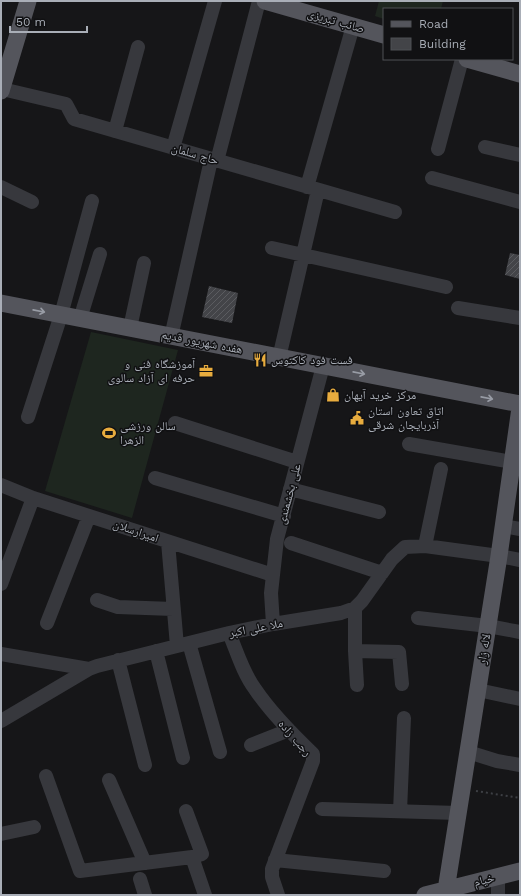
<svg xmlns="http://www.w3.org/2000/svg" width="521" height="896" font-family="'Work Sans','Noto Naskh Arabic',sans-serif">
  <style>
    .grass { fill: #1e261f }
    .building { fill: url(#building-hatch) }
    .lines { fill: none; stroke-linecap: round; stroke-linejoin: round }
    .path { stroke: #3d3f44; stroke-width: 2; stroke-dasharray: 2 3; stroke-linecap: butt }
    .minor { stroke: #37383d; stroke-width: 14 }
    .major { stroke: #54555c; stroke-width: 17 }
    .oneway { stroke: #989ca5 }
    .labels { text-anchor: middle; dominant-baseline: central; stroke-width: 3; stroke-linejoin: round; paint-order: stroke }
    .street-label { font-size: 12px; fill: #a9aeb7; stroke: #111113 }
    .poi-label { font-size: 12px; fill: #a9aeb7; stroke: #111113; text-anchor: start }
  </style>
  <defs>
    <pattern id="building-hatch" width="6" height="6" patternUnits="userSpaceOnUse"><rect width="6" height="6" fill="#434448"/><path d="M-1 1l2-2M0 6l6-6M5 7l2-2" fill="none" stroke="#5b5c60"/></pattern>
  </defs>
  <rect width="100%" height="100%" fill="#161618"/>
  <path class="grass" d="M379,1H443L441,9H384V19L375,16Z
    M91,332L178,350L132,518L45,491Z"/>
  <path class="building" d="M510,253L520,255V279L505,275Z
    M209,286L238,293L232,323L202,317Z"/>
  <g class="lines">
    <path class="path" d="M476,791L520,798"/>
    <path class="minor" d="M2,89L66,104L74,119L395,212
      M115,131L138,47
      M485,147L520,155
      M173,148L215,1
      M438,149L462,59
      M217,161L259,1
      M432,178L520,202
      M1,187L32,202
      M307,187L353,26
      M272,248L446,287
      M458,308L520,318
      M80,319L100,254
      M130,328L144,263
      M171,337L211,160
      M279,358L318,190
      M28,417L61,315L92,201
      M175,423L297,462
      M409,444L512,462
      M155,478L284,516
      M1,485L33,498L273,575
      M290,489L379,512
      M503,526L520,529
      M168,542L177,646
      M291,543L382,573
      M425,546L441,469
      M1,584L33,498
      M97,600L118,607L173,609
      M355,608V651L357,685
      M418,618L488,626L520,632
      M47,623L89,516
      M273,624L271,593L277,539L323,366
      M229,633C237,652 243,673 255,689C271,713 292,734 313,754V761L272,869V877L278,895
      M189,643L220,752
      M156,651L183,758
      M355,651L399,652L402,684
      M1,654L89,669
      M118,660L145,765
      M478,690L520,699
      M1,721L89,669L97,666L229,633L273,624L341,613L355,608L362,601L392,559L405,547L425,546L499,556L520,560
      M251,745L289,730
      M468,752L497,761L520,765
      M46,776L80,871L192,857L202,854L186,811
      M109,780L145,863
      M322,809L458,813
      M400,811L404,718
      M1,834L34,827
      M192,857L205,895
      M275,860L384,871
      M140,879L145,895
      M498,895V876"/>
    <path class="major" d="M265,1L384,35
      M467,59L520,74
      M1,91L28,1
      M1,303L520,404
      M446,890L499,556L520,408
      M425,895L520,871"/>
  </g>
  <defs><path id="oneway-shaft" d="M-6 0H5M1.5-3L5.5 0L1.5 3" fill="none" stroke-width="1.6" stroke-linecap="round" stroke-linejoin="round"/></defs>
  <g class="oneway">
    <use href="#oneway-shaft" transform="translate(39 311) rotate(11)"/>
    <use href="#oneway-shaft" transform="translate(359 373) rotate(11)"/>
    <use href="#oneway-shaft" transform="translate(487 398) rotate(11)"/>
  </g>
  <defs>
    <g id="restaurant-bare" transform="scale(1.08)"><path d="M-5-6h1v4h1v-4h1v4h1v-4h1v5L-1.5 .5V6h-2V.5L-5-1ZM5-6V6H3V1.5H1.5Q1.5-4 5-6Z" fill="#e8ac3e" stroke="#111113" stroke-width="2.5" paint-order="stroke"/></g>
    <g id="office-bare" transform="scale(1.08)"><path d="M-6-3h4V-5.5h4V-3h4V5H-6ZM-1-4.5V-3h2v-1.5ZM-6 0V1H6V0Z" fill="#e8ac3e" stroke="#111113" stroke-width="2.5" paint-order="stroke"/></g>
    <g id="shop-bare" transform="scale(1.08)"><path d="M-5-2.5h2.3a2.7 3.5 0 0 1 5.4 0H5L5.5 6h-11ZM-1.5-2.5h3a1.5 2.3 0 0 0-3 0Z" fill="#e8ac3e" stroke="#111113" stroke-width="2.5" paint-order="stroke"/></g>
    <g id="civic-bare" transform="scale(1.08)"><path d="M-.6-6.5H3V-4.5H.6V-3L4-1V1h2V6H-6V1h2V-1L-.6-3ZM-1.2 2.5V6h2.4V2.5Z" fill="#e8ac3e" stroke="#111113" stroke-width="2.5" paint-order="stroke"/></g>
    <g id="stadium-bare" transform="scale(1.08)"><path d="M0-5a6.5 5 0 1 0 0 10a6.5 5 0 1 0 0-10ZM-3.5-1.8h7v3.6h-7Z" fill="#e8ac3e" stroke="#111113" stroke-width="2.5" paint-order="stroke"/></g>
  </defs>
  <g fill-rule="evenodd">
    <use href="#restaurant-bare" x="260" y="360"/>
    <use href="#office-bare" x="206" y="371"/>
    <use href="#shop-bare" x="333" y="395"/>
    <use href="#civic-bare" x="357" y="418"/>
    <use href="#stadium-bare" x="109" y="433"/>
  </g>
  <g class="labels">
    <g class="street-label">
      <text transform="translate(336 21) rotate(16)">صائب تبریزی</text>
      <text transform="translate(195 154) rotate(16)">حاج سلمان</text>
      <text transform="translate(202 342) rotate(11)">هفده شهریور قدیم</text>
      <text transform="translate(289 494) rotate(-75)">علی بخشمندی</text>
      <text transform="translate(136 531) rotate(19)">امیرارسلان</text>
      <text transform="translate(256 628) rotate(-11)">ملا علی اکبر</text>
      <text transform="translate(484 649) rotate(-81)">لاله زار</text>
      <text transform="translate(295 738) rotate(49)">رجب زاده</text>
      <text transform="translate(484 880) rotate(-15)">خیام</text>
    </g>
    <g class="poi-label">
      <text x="271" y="360">فست فود کاکتوس</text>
      <text x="195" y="364" text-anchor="end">آموزشگاه فنی و<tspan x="195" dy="14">حرفه ای آزاد سالوی</tspan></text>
      <text x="344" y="395">مرکز خرید آیهان</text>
      <text x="368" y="411">اتاق تعاون استان<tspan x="368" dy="14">آذربایجان شرقی</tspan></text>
      <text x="120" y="426">سالن ورزشی<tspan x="120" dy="14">الزهرا</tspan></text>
    </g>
  </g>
  <rect width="521" height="896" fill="none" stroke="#a9aeb7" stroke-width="4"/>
  <rect x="383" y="8" width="130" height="52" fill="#111113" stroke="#4e5055"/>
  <rect x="391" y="21" width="20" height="6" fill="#54555c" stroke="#4e5055"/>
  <text x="419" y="28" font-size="12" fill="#a9aeb7">Road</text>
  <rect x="391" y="38" width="20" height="12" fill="#434448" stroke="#4e5055"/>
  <text x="419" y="48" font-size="12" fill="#a9aeb7">Building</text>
  <path d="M10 26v6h77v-6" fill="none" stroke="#a9aeb7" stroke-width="2"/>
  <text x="16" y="26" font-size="12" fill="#a9aeb7" stroke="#111113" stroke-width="3" paint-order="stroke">50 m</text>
</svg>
